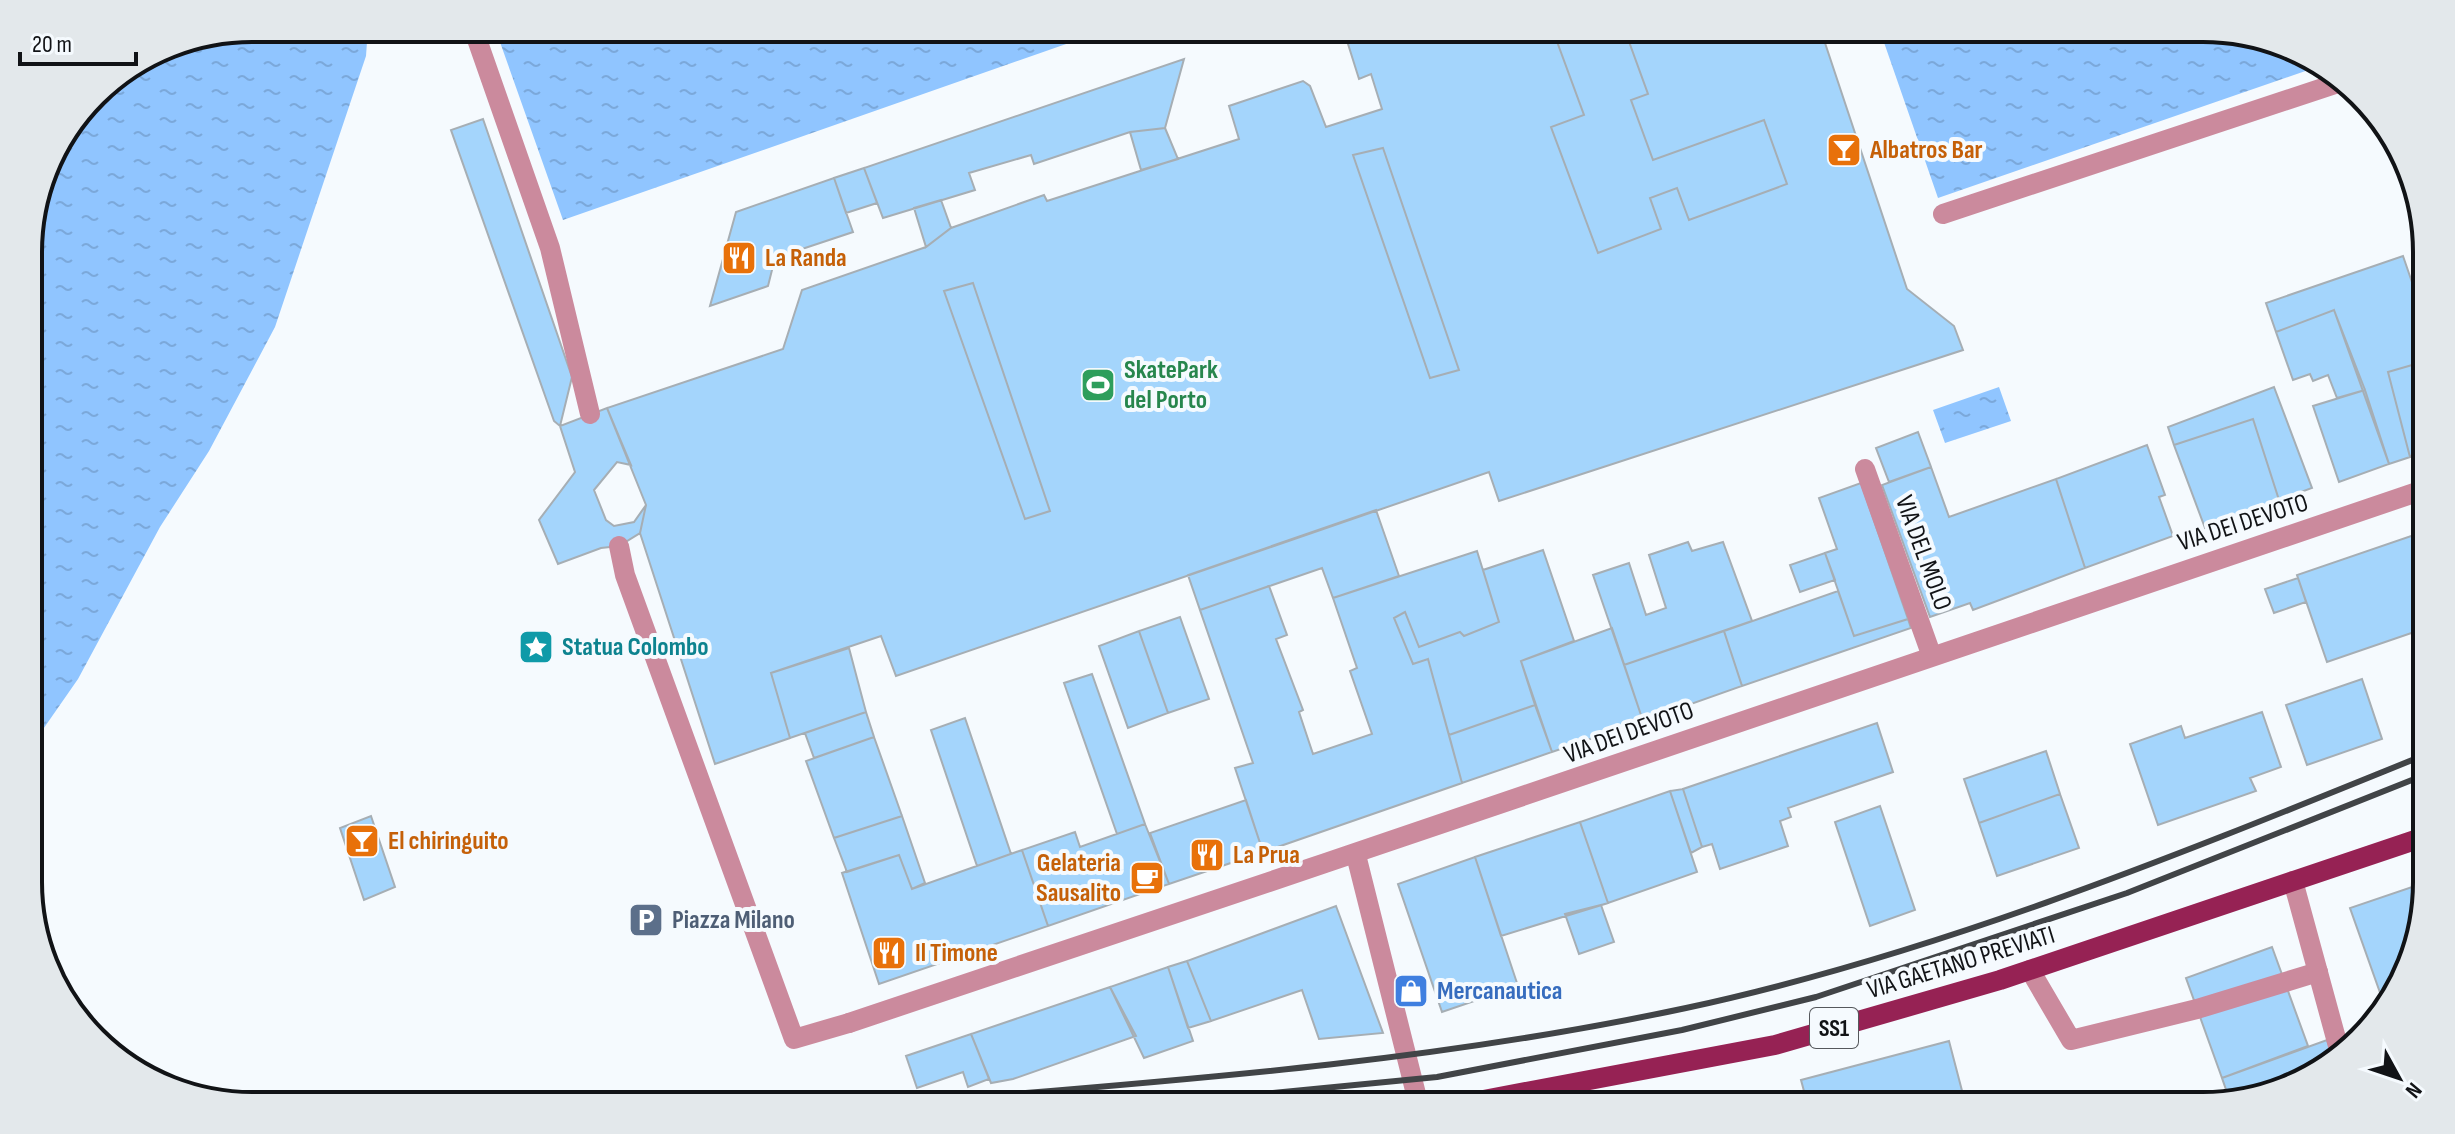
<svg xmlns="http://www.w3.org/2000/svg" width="2455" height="1134" font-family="'Sofia Sans Condensed',sans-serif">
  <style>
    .water { fill: url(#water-ripples) }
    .building { fill: #a4d5fc; stroke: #a6aeb4; stroke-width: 2 }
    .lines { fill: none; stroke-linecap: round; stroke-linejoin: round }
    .lane { stroke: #cb8a9d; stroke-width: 20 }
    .street { stroke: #cb8a9d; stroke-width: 20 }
    .primary { stroke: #962254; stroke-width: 20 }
    .rail { stroke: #414447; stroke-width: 6 }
    .labels { text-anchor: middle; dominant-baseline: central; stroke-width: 8; stroke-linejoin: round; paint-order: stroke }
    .shield { fill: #f5fafe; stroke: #55585c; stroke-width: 2 }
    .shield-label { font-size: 24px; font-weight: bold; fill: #111316 }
    .food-label { font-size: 26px; font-weight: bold; fill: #c56008; stroke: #f5fafe; text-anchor: start }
    .leisure-label { font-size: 26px; font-weight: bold; fill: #27864d; stroke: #f5fafe; text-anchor: start }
    .street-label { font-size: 26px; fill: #111316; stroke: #f5fafe }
    .culture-label { font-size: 26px; font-weight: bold; fill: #0d838f; stroke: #f5fafe; text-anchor: start }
    .service-label { font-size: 26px; font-weight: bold; fill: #4e5e75; stroke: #f5fafe; text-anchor: start }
    .shop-label { font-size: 26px; font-weight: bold; fill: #366cbe; stroke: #f5fafe; text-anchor: start }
    .rim { fill: none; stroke: #111316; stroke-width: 4 }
  </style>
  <defs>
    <pattern id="water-ripples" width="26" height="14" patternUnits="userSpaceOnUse" patternTransform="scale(2)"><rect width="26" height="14" fill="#90c5ff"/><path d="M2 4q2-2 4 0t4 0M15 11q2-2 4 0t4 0" fill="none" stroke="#7ba8da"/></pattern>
  </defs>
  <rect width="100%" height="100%" fill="#f5fafe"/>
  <path class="water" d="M252,28H368L366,56L275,327L209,451L160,527L78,679L30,748L29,237L51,153L104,84L167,45Z
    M495,28H1112L563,220Z
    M1879,28H2203L2289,45L2317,67L1938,198Z
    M1999,387L2011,421L1945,443L1933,410Z"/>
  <path class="building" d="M1343,28H1820L1907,289L1954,326L1963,350L1499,501L1489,472L896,676L881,636L771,673L790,738L715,764L640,533L646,505L607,408L783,349L802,290L926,247L951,228L1044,195L1047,201L1239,139L1229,106L1303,81L1310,86L1326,127L1382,109L1371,74L1359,79Z
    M1552,28H1624L1648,94L1631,100L1653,160L1764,120L1787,184L1689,220L1677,188L1650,198L1661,229L1598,253L1551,127L1584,115Z
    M1184,59L1165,128L1130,132L1034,164L1031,155L969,173L975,190L883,218L864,168Z
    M483,119L572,377L560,426L554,421L451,130Z
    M1165,128L1178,159L1141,170L1130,132Z
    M1383,148L1459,370L1430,378L1353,155Z
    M864,168L877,203L846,213L834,178Z
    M834,178L853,232L775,258L768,286L710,306L736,212Z
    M941,200L951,228L926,247L914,208Z
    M2403,256L2425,320L2426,361L2388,372L2410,457L2389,464L2334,310L2276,332L2266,303Z
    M973,283L1050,511L1025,519L944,291Z
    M2334,310L2365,390L2337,398L2328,375L2313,381L2310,374L2293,380L2276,332Z
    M2426,361V452L2410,457L2388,372Z
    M2274,387L2312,488L2279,500L2253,419L2174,445L2168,427Z
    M2365,390L2389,464L2339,482L2313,406Z
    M607,408L631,465L617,462L594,490L606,520L614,526L634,522L646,505L640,533L619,546L601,548L558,564L539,520L575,472L560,426Z
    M2253,419L2279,500L2205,528L2174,445Z
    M1918,432L1931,467L1889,482L1876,448Z
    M2147,445L2165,495L2159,497L2173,536L2085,568L2056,479Z
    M1931,467L1949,517L2056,479L2085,568L1973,610L1970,603L1930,617L1882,485Z
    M1861,483L1908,619L1854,636L1825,553L1837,549L1819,498Z
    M1376,510L1399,576L1333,598L1322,568L1200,610L1188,575Z
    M2426,531V558L2417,534Z
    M2417,534L2426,558V628L2327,662L2297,575Z
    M1688,542L1692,551L1723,542L1752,621L1624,665L1593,575L1629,563L1646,615L1666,608L1649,555Z
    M1543,550L1574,641L1521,661L1535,705L1449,735L1428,659L1413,664L1394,618L1405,612L1419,647L1460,632L1464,636L1499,622L1483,570Z
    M1477,551L1499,622L1464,636L1460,632L1419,647L1405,612L1394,618L1413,664L1428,659L1462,783L1263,852L1235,768L1253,763L1200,610L1269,586L1287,635L1276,639L1303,710L1299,712L1313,754L1372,734L1350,671L1357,668L1333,598Z
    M1825,553L1835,580L1800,592L1790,565Z
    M2298,578L2306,602L2274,613L2265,589Z
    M1838,591L1854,636L1908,619L1911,628L1742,686L1724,631Z
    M1180,617L1209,699L1168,713L1139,631Z
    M1612,628L1643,721L1552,752L1521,661Z
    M1139,631L1168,713L1128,728L1099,646Z
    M1724,631L1742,686L1643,721L1624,665Z
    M849,648L866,712L790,738L771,673Z
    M1092,674L1145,824L1117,834L1064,683Z
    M2362,679L2382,739L2307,765L2286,705Z
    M1535,705L1552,752L1462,783L1449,735Z
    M866,712L874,737L814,758L805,733Z
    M2262,712L2281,767L2250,778L2256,791L2158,825L2130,744L2181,726L2185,738Z
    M965,718L1011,854L977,866L931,730Z
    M1877,723L1893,772L1788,808L1791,817L1780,821L1788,846L1720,869L1712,844L1702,847L1683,789Z
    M874,737L902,816L834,838L806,761Z
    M2046,751L2060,794L1979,823L1964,779Z
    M1683,789L1702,847L1691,853L1670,791Z
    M1670,791L1697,872L1608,903L1580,822Z
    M2060,794L2079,848L1997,876L1979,823Z
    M1246,800L1263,852L1169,884L1150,833Z
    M1880,806L1915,910L1870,926L1835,822Z
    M371,816L395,887L364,900L340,828Z
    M902,816L925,883L912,889L899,855L847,872L834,838Z
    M1580,822L1608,903L1501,936L1475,857Z
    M1145,824L1169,884L1048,926L1022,850L1075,832L1080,847Z
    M1022,850L1048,926L879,984L842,873L899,855L912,889Z
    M1475,857L1518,986L1442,1012L1398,884Z
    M2415,886L2422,906L2410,968L2383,1001L2350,908Z
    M1601,905L1614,942L1579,954L1565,914Z
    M1336,906L1383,1033L1319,1039L1302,990L1211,1021L1187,961Z
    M2272,947L2308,1046L2222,1078L2186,978Z
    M1187,961L1211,1021L1188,1028L1168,967Z
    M1168,967L1193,1041L1144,1058L1110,987Z
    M1110,987L1136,1036L1013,1079L991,1083L971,1034Z
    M971,1034L989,1079L968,1087L963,1072L917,1088L906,1056Z
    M2327,1040L2334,1061L2328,1068L2230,1101L2222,1078Z
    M1949,1041L1966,1106H1808L1801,1080Z"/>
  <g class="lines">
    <path class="lane" d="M473,28L550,248L590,414
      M1943,214L2338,83
      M619,546L625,575L794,1039L849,1023
      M2030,970L2071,1040L2197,1009L2318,972"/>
    <path class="street" d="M1865,469L1931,654
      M1356,855L1419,1106
      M2293,881L2340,1053
      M849,1023C1376,849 1899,664 2426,489"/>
    <path class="primary" d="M1452,1106L1775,1045L2000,980L2427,836"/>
    <path class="rail" d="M868,1106C1143,1083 1416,1066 1686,1008C1941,953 2185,852 2427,754
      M1138,1106L1437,1077L1682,1030L1816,997L2127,893L2427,774"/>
  </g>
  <defs>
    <g id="bar-square" transform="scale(1.8)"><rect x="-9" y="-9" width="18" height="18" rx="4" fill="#e8710a" stroke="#f5fafe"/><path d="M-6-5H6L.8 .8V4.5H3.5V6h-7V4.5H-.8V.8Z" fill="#fff"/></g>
    <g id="restaurant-square" transform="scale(1.8)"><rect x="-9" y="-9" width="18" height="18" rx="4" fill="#e8710a" stroke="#f5fafe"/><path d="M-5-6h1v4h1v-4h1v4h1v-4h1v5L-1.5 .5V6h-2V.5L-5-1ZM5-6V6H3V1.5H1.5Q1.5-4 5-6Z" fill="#fff"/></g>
    <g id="stadium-square" transform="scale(1.8)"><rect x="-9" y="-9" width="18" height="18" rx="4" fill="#2e9e5b" stroke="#f5fafe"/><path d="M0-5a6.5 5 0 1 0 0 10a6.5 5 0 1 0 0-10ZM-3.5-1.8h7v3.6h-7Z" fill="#fff"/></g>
    <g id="sight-square" transform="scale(1.8)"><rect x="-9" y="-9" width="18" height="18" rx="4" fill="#0f9aa8" stroke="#f5fafe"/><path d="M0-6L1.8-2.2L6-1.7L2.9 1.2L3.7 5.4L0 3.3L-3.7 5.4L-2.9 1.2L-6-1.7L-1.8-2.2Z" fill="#fff"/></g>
    <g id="cafe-square" transform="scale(1.8)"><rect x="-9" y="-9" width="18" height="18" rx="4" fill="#e8710a" stroke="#f5fafe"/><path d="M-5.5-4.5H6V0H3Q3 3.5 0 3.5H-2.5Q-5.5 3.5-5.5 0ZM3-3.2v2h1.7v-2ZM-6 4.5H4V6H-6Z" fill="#fff"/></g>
    <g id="parking-square" transform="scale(1.8)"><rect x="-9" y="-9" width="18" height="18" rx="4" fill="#5c6f8a" stroke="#f5fafe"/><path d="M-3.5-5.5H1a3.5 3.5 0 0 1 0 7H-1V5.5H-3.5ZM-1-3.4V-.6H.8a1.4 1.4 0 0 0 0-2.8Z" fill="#fff"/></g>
    <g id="shop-square" transform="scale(1.8)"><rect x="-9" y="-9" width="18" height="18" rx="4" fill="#3f7fe0" stroke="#f5fafe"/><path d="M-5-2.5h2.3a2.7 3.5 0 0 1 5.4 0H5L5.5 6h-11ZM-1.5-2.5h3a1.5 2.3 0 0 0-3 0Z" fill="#fff"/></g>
  </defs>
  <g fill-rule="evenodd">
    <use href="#bar-square" x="1844" y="150"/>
    <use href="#restaurant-square" x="739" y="258"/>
    <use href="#stadium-square" x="1098" y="385"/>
    <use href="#sight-square" x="536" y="647"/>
    <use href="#bar-square" x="362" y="841"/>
    <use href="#restaurant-square" x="1207" y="855"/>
    <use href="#cafe-square" x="1147" y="878"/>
    <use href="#parking-square" x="646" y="920"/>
    <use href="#restaurant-square" x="889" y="953"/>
    <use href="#shop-square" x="1411" y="991"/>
  </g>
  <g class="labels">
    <rect class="shield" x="1810" y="1008" width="48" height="40" rx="6"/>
    <g class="shield-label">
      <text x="1834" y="1028">SS1</text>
    </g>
    <g class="food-label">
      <text x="1870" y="150">Albatros Bar</text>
      <text x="765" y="258">La Randa</text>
      <text x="388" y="841">El chiringuito</text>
      <text x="1233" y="855">La Prua</text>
      <text x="1121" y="863" text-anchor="end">Gelateria<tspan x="1121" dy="30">Sausalito</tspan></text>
      <text x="915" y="953">Il Timone</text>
    </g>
    <g class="leisure-label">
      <text x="1124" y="370">SkatePark<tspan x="1124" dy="30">del Porto</tspan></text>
    </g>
    <g class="street-label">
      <text transform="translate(2243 523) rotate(-18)">VIA DEI DEVOTO</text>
      <text transform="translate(1923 553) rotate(70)">VIA DEL MOLO</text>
      <text transform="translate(1629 733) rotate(-20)">VIA DEI DEVOTO</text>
      <text transform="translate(1961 963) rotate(-17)">VIA GAETANO PREVIATI</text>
    </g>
    <g class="culture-label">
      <text x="562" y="647">Statua Colombo</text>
    </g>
    <g class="service-label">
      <text x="672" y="920">Piazza Milano</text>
    </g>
    <g class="shop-label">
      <text x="1437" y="991">Mercanautica</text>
    </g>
  </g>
  <path d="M0 0H2455V1134H0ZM252 42H2203A210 210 0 0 1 2413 252V882A210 210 0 0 1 2203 1092H252A210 210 0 0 1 42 882V252A210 210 0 0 1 252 42Z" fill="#e3e8eb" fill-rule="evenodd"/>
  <path class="rim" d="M252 42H2203A210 210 0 0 1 2413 252V882A210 210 0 0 1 2203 1092H252A210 210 0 0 1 42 882V252A210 210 0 0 1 252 42Z"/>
  <g transform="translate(2399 1078) rotate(130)" stroke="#f5fafe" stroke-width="6" paint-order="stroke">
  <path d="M0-6L14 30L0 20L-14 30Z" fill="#111316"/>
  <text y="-12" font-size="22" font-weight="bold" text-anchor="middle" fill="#111316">N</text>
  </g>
  <path d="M20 52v12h116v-12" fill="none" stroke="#111316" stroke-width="4"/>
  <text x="32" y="52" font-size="24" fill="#111316" stroke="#f5fafe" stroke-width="6" paint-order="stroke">20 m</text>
</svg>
